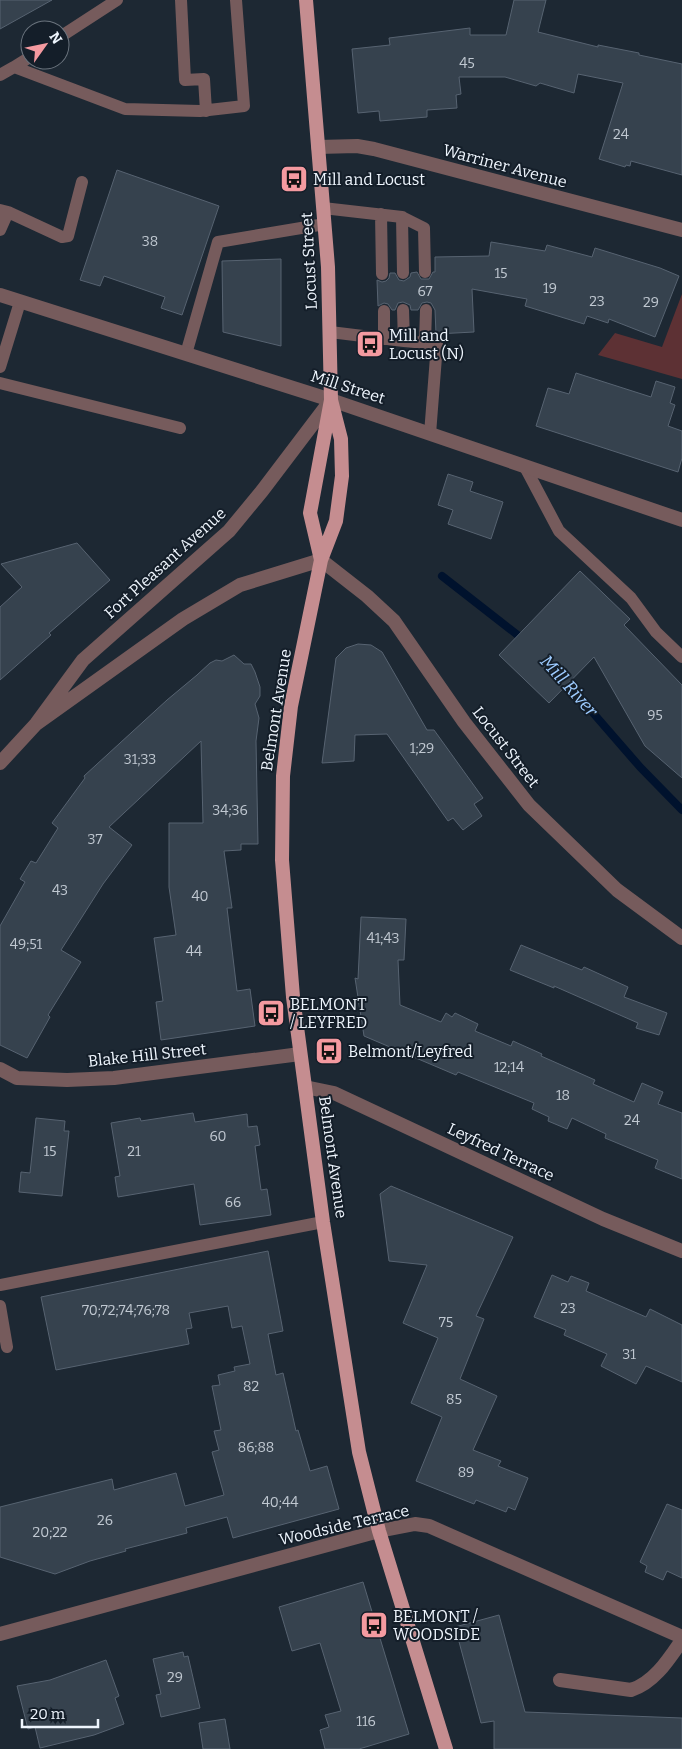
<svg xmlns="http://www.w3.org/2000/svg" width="682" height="1749" font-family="Bitter,serif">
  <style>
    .green { fill: #5d3134 }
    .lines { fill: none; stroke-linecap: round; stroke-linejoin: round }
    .stream { stroke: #00122d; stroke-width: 8 }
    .building { fill: #36424e; stroke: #576371 }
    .service { stroke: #765b5c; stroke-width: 12 }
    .minor { stroke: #765b5c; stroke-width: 14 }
    .tertiary { stroke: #765b5c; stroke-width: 14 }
    .primary { stroke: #c58d90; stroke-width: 14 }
    .labels { text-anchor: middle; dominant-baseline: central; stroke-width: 4; stroke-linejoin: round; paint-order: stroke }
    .number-label { font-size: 14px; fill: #c0c8d1 }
    .street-label { font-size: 16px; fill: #eef5fd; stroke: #141e29 }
    .poi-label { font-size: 16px; fill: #eef5fd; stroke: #141e29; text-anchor: start }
    .water-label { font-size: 18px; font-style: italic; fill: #9dcbff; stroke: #141e29 }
  </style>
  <rect width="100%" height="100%" fill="#1d2833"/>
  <path class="green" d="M682,294V379L598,355L615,333L662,347Z"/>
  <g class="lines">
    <path class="stream" d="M442,576L524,640
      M561,676L640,767L682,810"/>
  </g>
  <path class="building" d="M0,0H52L0,29Z
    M514,0H546L538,32L598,47V45L639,53V55L682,64V175L631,161L630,166L626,165L625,167L599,159L623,83L578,74L574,93L540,83L536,86L505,77H459L461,94L456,95L457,108L427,110V117L380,121L379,111L358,113L352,49L390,45L389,38L470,28V35H506Z
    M117,170L219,206L182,315L161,308L165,297L104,276L100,286L80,280Z
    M491,242L545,251L547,245L592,257L595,248L660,268L679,276L655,337L609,319L608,323L587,316L584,324L525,306L527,299L472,289L474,332L436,334L435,310L431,303L427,302L422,303L418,310H411L410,305L403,302L398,303L395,310H392L388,304L384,303L378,306L377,280L382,282L386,281L389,278L390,273H395L399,280L404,281L410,277L411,273L417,272L421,279H429L433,272H435V257L489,256Z
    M281,259V346L223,332L222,261Z
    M576,373L651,397L656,381L675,387L670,403L675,405L668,426L682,431V458L678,472L536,426L548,388L569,394Z
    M448,474L473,482L470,491L503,502L491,539L448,524L453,510L438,505Z
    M77,543L110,580L49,633L51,635L0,680V607L22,587L1,564Z
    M580,571L630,619L624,625L682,685V778L645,746L594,657L549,703L499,655Z
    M358,644L371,645L382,652L427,730H434L483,798L474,804L482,816L463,830L453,818L448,821L387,734L355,735L354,761L322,763L336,658L346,648Z
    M234,655L244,664H251L255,672L260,687V696L255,704L259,718L256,741L258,844H241V850L224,851L232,908H227L237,991L250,989L255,1026L161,1040L156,1002L163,1001L154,938L176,935L169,887V823H203L201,741L109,827L132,845L103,884L61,950L81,962L48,1015L50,1017L27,1058L0,1045V926L25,882L20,879L31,861L36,863L58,828L52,823L85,778L84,776L167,700L197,675L210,663L216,660L222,661Z
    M361,917L406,919L404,960H398L400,1005L441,1022L446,1013L452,1017L455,1013L478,1024L475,1031L511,1046L513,1041L542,1054L541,1056L595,1080L593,1084L634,1102L642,1083L663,1092L658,1104L682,1113V1179L655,1168L658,1160L605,1138L606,1134L572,1118L567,1129L548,1121L549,1117L532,1109L534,1103L458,1072L456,1075L364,1036L355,978L358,979Z
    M521,945L582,970L584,967L628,987L624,997L667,1013L659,1035L636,1028L638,1023L554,986V988L510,970Z
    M193,1113L195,1122L247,1114L248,1127L257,1126L260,1145L255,1146L261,1190L267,1189L271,1215L200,1225L194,1184L118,1197L115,1177L120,1176L111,1123L140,1118L141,1121Z
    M36,1118L65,1121L64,1131H69L62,1196L19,1192L21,1172L30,1173Z
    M391,1186L513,1237L476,1316L484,1319L460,1379L497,1396L473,1450L501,1461L498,1466L528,1478L515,1510L508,1507L506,1512L476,1500L474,1504L416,1481L442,1417L411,1403L438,1338L403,1323L427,1265L389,1261L380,1194Z
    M268,1251L283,1331L268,1334L276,1375L283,1373L296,1431L298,1430L310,1471L327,1466L339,1509L233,1538L227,1517L186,1528L187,1533L125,1549L126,1551L90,1561L55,1574L0,1557V1507L112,1479L114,1490L176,1473L185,1506L224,1495L212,1452L219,1450L214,1431L221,1430L212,1386L220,1385L218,1375L235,1371L234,1367L250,1364L242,1326L232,1328L228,1306L189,1313L192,1328L186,1329L189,1344L56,1370L41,1297Z
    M552,1275L568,1282L571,1276L589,1283L586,1291L646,1317L650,1309L682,1325V1382L646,1366L636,1384L601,1366L607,1354L564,1335L566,1330L534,1317Z
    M667,1504L682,1510V1578L667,1571L663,1580L645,1572L647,1566L640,1562Z
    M363,1582L409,1734L359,1749H325L320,1730L329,1727L325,1715L341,1711L320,1643L292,1651L279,1607Z
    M499,1615L525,1712L682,1718V1749H494V1721L481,1723L455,1627Z
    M183,1652L184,1657L188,1656L200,1708L161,1717L156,1695L161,1694L153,1659Z
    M106,1660L119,1696L115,1698L124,1724L94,1735L40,1748L35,1727L28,1729L17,1686L50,1680Z
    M225,1719L230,1749H203L199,1723Z"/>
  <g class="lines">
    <path class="service" d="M181,0L185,80L204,79L206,111
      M60,37L117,0
      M14,67L30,57
      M0,75L14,67L125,109L200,111L244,106L236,0
      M323,208L402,217L403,273
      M8,212L62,237L68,236L82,182
      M381,214L382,274
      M402,217L424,228L425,272
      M0,230L8,212L0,210
      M403,310L404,341L437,344L430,434
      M384,311V339
      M330,332L404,341
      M425,342L426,310
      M186,354L218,242L325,224
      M0,367L20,302
      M0,383L180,428
      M525,467L559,531L631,598L656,632L682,657
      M0,1285L323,1222
      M0,1306L7,1347"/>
    <path class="minor" d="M318,147L357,146L374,149L682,230
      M0,1069L17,1078L67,1080L114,1078L300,1054
      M305,1087L334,1093L603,1219L682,1251
      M0,1634L379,1531L415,1524L429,1526L682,1637
      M560,1680L631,1690C654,1683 669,1659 682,1640"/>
    <path class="tertiary" d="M0,295L331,400L682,520
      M36,724L183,619L240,585L321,560L367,596L394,621L464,722L529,805L617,890L682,938
      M0,763L36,724L83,660L229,531L262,491L331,400"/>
    <path class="primary" d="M306,0L328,267L331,400L310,513L321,560
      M331,400L341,439L342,476L336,521L321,560L291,706L283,776L282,860L293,997L323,1222L359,1452L379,1531L446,1749"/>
  </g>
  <defs>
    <g id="bus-square" transform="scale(1.4375)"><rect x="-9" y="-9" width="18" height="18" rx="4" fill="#f49aa0" stroke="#141e29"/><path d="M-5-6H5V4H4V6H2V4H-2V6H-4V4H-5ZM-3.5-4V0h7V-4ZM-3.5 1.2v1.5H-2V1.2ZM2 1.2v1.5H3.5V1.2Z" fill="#111"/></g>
  </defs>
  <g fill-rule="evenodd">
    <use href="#bus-square" x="294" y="179"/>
    <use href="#bus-square" x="370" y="344"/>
    <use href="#bus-square" x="271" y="1013"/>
    <use href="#bus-square" x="329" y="1051"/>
    <use href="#bus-square" x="374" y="1625"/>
  </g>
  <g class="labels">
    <g class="number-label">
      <text x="467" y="63">45</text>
      <text x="621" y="134">24</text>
      <text x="150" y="241">38</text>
      <text x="501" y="273">15</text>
      <text x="550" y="288">19</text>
      <text x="425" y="291">67</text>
      <text x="597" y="301">23</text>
      <text x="651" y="302">29</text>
      <text x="655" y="715">95</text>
      <text x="422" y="748">1;29</text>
      <text x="140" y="759">31;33</text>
      <text x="230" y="810">34;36</text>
      <text x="95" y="839">37</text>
      <text x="60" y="890">43</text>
      <text x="200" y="896">40</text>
      <text x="383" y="938">41;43</text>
      <text x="26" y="944">49;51</text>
      <text x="194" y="951">44</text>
      <text x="509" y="1067">12;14</text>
      <text x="563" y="1095">18</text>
      <text x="632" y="1120">24</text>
      <text x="218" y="1136">60</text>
      <text x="50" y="1151">15</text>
      <text x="134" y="1151">21</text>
      <text x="233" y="1202">66</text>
      <text x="568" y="1308">23</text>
      <text x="126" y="1310">70;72;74;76;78</text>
      <text x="446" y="1322">75</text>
      <text x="629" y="1354">31</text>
      <text x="251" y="1386">82</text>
      <text x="454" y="1399">85</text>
      <text x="256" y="1447">86;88</text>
      <text x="466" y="1472">89</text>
      <text x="280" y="1502">40;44</text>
      <text x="105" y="1520">26</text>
      <text x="50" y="1532">20;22</text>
      <text x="175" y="1677">29</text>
      <text x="366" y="1721">116</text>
    </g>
    <g class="street-label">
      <text transform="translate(505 166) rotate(15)">Warriner Avenue</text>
      <text transform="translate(309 261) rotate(-93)">Locust Street</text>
      <text transform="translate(348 387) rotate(18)">Mill Street</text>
      <text transform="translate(165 563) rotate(-42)">Fort Pleasant Avenue</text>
      <text transform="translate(276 710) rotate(-81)">Belmont Avenue</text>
      <text transform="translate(506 747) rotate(52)">Locust Street</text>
      <text transform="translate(147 1055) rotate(-6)">Blake Hill Street</text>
      <text transform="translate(501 1152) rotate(25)">Leyfred Terrace</text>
      <text transform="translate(333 1157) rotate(82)">Belmont Avenue</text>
      <text transform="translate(344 1525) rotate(-13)">Woodside Terrace</text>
    </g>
    <g class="poi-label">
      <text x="313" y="179">Mill and Locust</text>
      <text x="389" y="335">Mill and<tspan x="389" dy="18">Locust (N)</tspan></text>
      <text x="290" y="1004">BELMONT<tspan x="290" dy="18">/ LEYFRED</tspan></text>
      <text x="348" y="1051">Belmont/Leyfred</text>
      <text x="393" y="1616">BELMONT /<tspan x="393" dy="18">WOODSIDE</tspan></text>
    </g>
    <g class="water-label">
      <text transform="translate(569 686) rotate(48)">Mill River</text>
    </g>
  </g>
  <g transform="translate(45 45) rotate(57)"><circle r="24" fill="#141e29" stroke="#6b747e"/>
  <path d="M0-4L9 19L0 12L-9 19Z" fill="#f49aa0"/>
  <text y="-8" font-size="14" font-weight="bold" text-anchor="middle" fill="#eef5fd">N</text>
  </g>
  <path d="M22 1719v8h76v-8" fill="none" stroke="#eef5fd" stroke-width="2.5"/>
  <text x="30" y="1719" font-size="15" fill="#eef5fd" stroke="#141e29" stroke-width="4" paint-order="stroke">20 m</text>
</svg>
